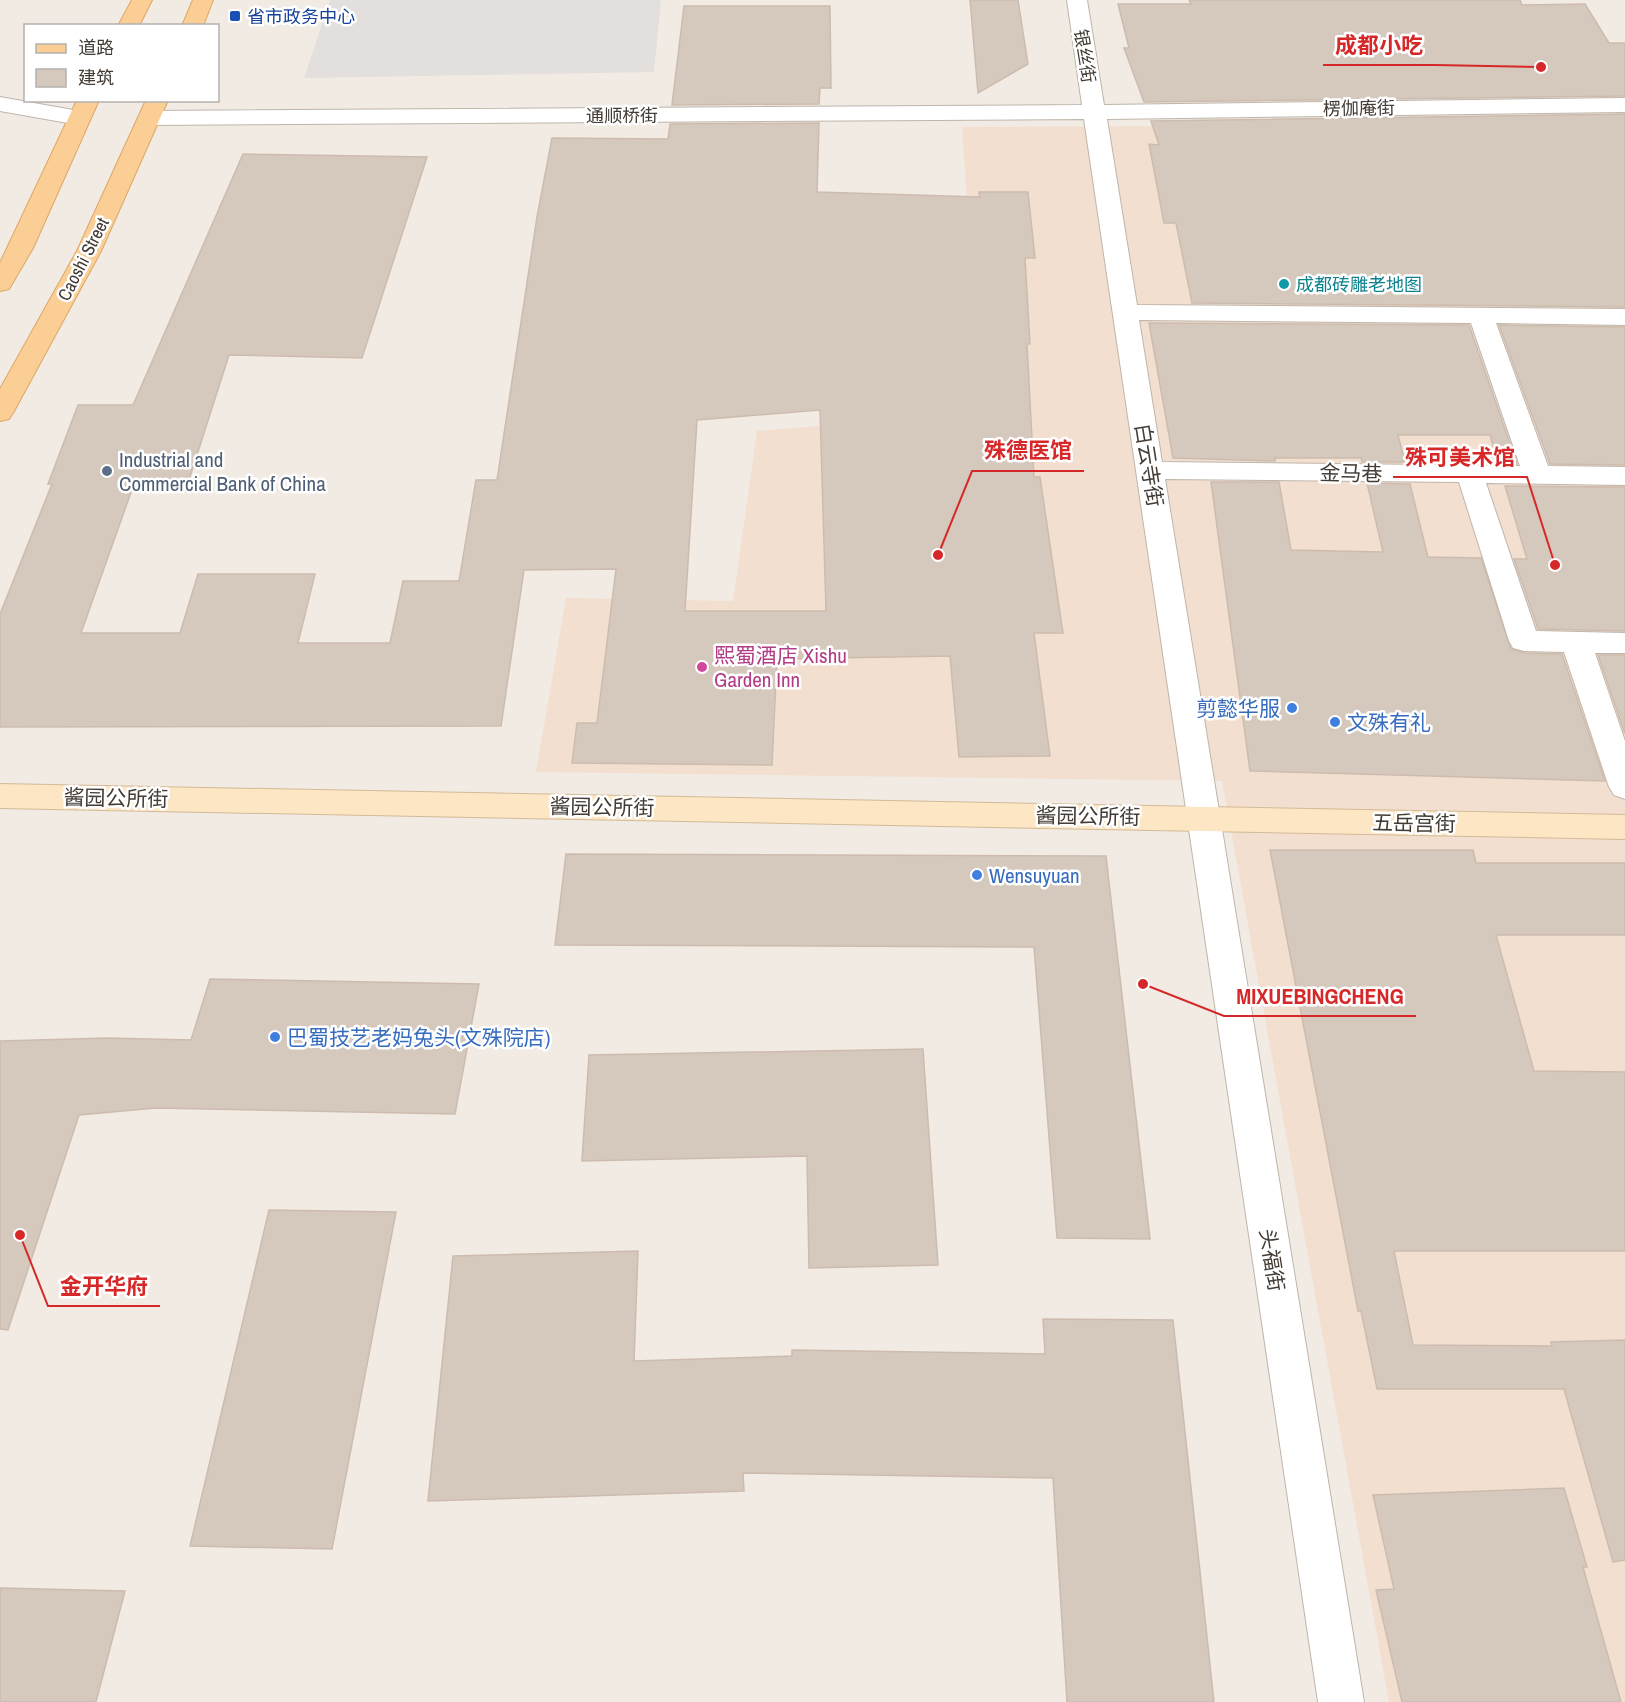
<svg xmlns="http://www.w3.org/2000/svg" width="1625" height="1702" font-family="'Archivo Narrow','Noto Sans SC',sans-serif">
  <style>
    .commercial { fill: #f3dfd0 }
    .parking { fill: #e2dfdd }
    .building { fill: #d5c8bd; stroke: #cdbcae; stroke-width: 1.5; fill-rule: evenodd }
    .lines { fill: none; stroke-linecap: round; stroke-linejoin: round }
    .street-casing { stroke: #bfb5aa; stroke-width: 2 }
    .secondary-casing { stroke: #d3ba98; stroke-width: 2 }
    .primary-casing { stroke: #dea765; stroke-width: 2 }
    .street { fill: #fff; fill-rule: evenodd }
    .secondary { fill: #fce6c3; fill-rule: evenodd }
    .primary { fill: #face95; fill-rule: evenodd }
    .transit-dot { fill: #1a4fb4; stroke: #fff; stroke-width: 2 }
    .culture-dot { fill: #0f9aa8; stroke: #fff; stroke-width: 2 }
    .service-dot { fill: #5c6f8a; stroke: #fff; stroke-width: 2 }
    .hotel-dot { fill: #d1479c; stroke: #fff; stroke-width: 2 }
    .shop-dot { fill: #3f7fe0; stroke: #fff; stroke-width: 2 }
    .labels { text-anchor: middle; dominant-baseline: central; stroke-width: 5; stroke-linejoin: round; paint-order: stroke }
    .far-transit-label { font-size: 18px; fill: #164399; stroke: #fff; text-anchor: start }
    .far-street-label { font-size: 18px; fill: #433b34; stroke: #fff }
    .far-culture-label { font-size: 18px; fill: #0d838f; stroke: #fff; text-anchor: start }
    .service-label { font-size: 21px; fill: #4e5e75; stroke: #fff; text-anchor: start }
    .street-label { font-size: 21px; fill: #433b34; stroke: #fff }
    .hotel-label { font-size: 21px; fill: #b23c85; stroke: #fff; text-anchor: start }
    .shop-label { font-size: 21px; fill: #366cbe; stroke: #fff; text-anchor: start }
    .leader { fill: none; stroke: #d62828; stroke-width: 2 }
    .callout-dot { fill: #d62828; stroke: #fff; stroke-width: 2 }
    .callout-label { font-size: 22px; text-anchor: middle; font-weight: bold; fill: #d62828; stroke: #fff; stroke-width: 5; stroke-linejoin: round; paint-order: stroke }
  </style>
  <rect width="100%" height="100%" fill="#f1ebe4"/>
  <path class="commercial" d="M1625,124V1702H1389L1222,781L536,772L566,598L733,601L757,431L831,425L971,261L962,127Z"/>
  <path class="parking" d="M330,0H661L654,72L304,78Z"/>
  <path class="building" d="M970,0H1018L1028,64L978,93Z
    M1189,0H1520L1522,5L1585,4L1609,43H1625V96L1144,102L1124,48H1129L1118,4H1191Z
    M684,6H830L831,88H820L819,104L672,105Z
    M1625,114V307L1192,303L1176,223H1164L1149,144L1159,145L1151,121Z
    M819,123L817,192L980,197L979,192H1028L1035,258H1025L1030,344H1027L1034,477H1040L1063,633H1034L1050,756L959,757L950,656L777,659L772,765L572,763L577,723H597L616,569L524,570L501,726L0,727V614L52,484H48L78,405H133L243,154L427,157L362,358L229,355L188,483L134,484L81,633H180L198,574H315L298,643H390L403,581H459L476,480H497L537,217L552,138L668,139L670,124ZM820,410L826,611H685L697,420Z
    M1149,323L1469,325L1517,464H1498L1490,435H1398L1405,462H1362L1361,458H1275V461L1173,458Z
    M1499,325L1625,327V465L1550,464Z
    M1211,482H1279L1291,550L1383,552L1367,483L1410,484L1428,557L1481,558L1511,649L1524,653L1562,654L1605,781L1250,771Z
    M1505,486L1625,487V631L1538,629L1514,559H1527Z
    M1598,655H1625V734Z
    M1270,850H1473L1476,863H1625V935H1496L1534,1071L1625,1072V1251H1394L1413,1345L1552,1346L1551,1342L1625,1340V1560L1613,1562L1564,1389H1377L1361,1311H1358Z
    M566,854L1106,856L1150,1239L1057,1238L1034,947L555,945Z
    M210,979L479,984L455,1114L156,1108L79,1115L8,1330L0,1329V1041L108,1038L191,1040Z
    M923,1049L938,1265L809,1268L807,1156L582,1161L589,1055Z
    M269,1210L396,1212L332,1549L190,1546Z
    M638,1251L634,1361L792,1356V1350L1045,1354L1043,1319L1173,1320L1214,1702H1067L1053,1478L743,1473L744,1491L428,1501L453,1256Z
    M1564,1488L1587,1567H1583L1621,1702H1402L1376,1590L1394,1589L1373,1495Z
    M0,1588L125,1591L96,1702H0Z"/>
  <g class="lines">
    <g class="street-casing">
      <path id="street" d="M1067,0H1087L1104,105L1625,98V112L1107,119L1137,305L1625,309V325L1496,323L1548,466L1625,467V485L1486,483L1536,631L1625,633V653H1595L1625,741V799L1614,795L1609,787L1564,652L1524,651L1513,648L1509,641L1459,482L1165,479L1364,1702H1318L1084,119L149,125L141,123L138,118L141,113L149,111L1082,105ZM1139,320L1471,323L1520,466L1162,462Z
        M0,97L79,111L87,113L90,118L87,123L79,125L0,111Z"/>
    </g>
    <g class="secondary-casing">
      <path id="secondary" d="M0,784L1625,815V839L0,808Z"/>
    </g>
    <g class="primary-casing">
      <path id="primary" d="M132,0H152L139,26H118Z
        M193,0H213L203,26H182Z
        M77,100H99L33,248L9,289L0,291V263Z
        M146,100H168L101,251L13,413L9,419L0,421V389L77,251Z"/>
    </g>
    <use href="#street" class="street"/>
    <use href="#secondary" class="secondary"/>
    <use href="#primary" class="primary"/>
  </g>
  <rect class="transit-dot" x="229" y="10" width="12" height="12" rx="3"/>
  <circle class="culture-dot" cx="1284" cy="284" r="6"/>
  <circle class="service-dot" cx="107" cy="471" r="6"/>
  <circle class="hotel-dot" cx="702" cy="667" r="6"/>
  <g class="shop-dot">
    <circle cx="1292" cy="708" r="6"/>
    <circle cx="1335" cy="722" r="6"/>
    <circle cx="977" cy="875" r="6"/>
    <circle cx="275" cy="1037" r="6"/>
  </g>
  <g class="labels">
    <g class="far-transit-label">
      <text x="247" y="16">省市政务中心</text>
    </g>
    <g class="far-street-label">
      <text transform="translate(1085 56) rotate(81)">银丝街</text>
      <text transform="translate(1359 108) rotate(-1)">楞伽庵街</text>
      <text x="622" y="115">通顺桥街</text>
      <text transform="translate(83 259) rotate(-63)">Caoshi Street</text>
    </g>
    <g class="far-culture-label">
      <text x="1296" y="284">成都砖雕老地图</text>
    </g>
    <g class="service-label">
      <text x="119" y="459">Industrial and<tspan x="119" dy="24">Commercial Bank of China</tspan></text>
    </g>
    <g class="street-label">
      <text transform="translate(1149 465) rotate(81)">白云寺街</text>
      <text transform="translate(1351 473) rotate(1)">金马巷</text>
      <text transform="translate(116 798) rotate(1)">酱园公所街</text>
      <text transform="translate(602 807) rotate(1)">酱园公所街</text>
      <text transform="translate(1088 816) rotate(1)">酱园公所街</text>
      <text transform="translate(1414 823) rotate(1)">五岳宫街</text>
      <text transform="translate(1272 1260) rotate(81)">头福街</text>
    </g>
    <g class="hotel-label">
      <text x="714" y="655">熙蜀酒店 Xishu<tspan x="714" dy="24">Garden Inn</tspan></text>
    </g>
    <g class="shop-label">
      <text x="1280" y="708" text-anchor="end">剪懿华服</text>
      <text x="1347" y="722">文殊有礼</text>
      <text x="989" y="875">Wensuyuan</text>
      <text x="287" y="1037">巴蜀技艺老妈兔头(文殊院店)</text>
    </g>
  </g>
  <path class="leader" d="M1541 67L1435 65H1323M938 555L972 471H1084M1555 565L1527 477H1393M1143 984L1224 1016H1416M20 1235L48 1306H160"/>
  <g class="callout-dot">
    <circle cx="1541" cy="67" r="6"/>
    <circle cx="938" cy="555" r="6"/>
    <circle cx="1555" cy="565" r="6"/>
    <circle cx="1143" cy="984" r="6"/>
    <circle cx="20" cy="1235" r="6"/>
  </g>
  <g class="callout-label">
    <text x="1379" y="53">成都小吃</text>
    <text x="1028" y="458">殊德医馆</text>
    <text x="1460" y="465">殊可美术馆</text>
    <text x="1320" y="1004">MIXUEBINGCHENG</text>
    <text x="104" y="1294">金开华府</text>
  </g>
  <rect x="24" y="24" width="195" height="78" fill="#ffffff" stroke="#b4b1ae" stroke-width="1.5"/>
  <rect x="36" y="44" width="30" height="9" fill="#face95" stroke="#b4b1ae" stroke-width="1.5"/>
  <text x="78" y="54" font-size="18" fill="#433b34">道路</text>
  <rect x="36" y="69" width="30" height="18" fill="#d5c8bd" stroke="#b4b1ae" stroke-width="1.5"/>
  <text x="78" y="84" font-size="18" fill="#433b34">建筑</text>
</svg>
